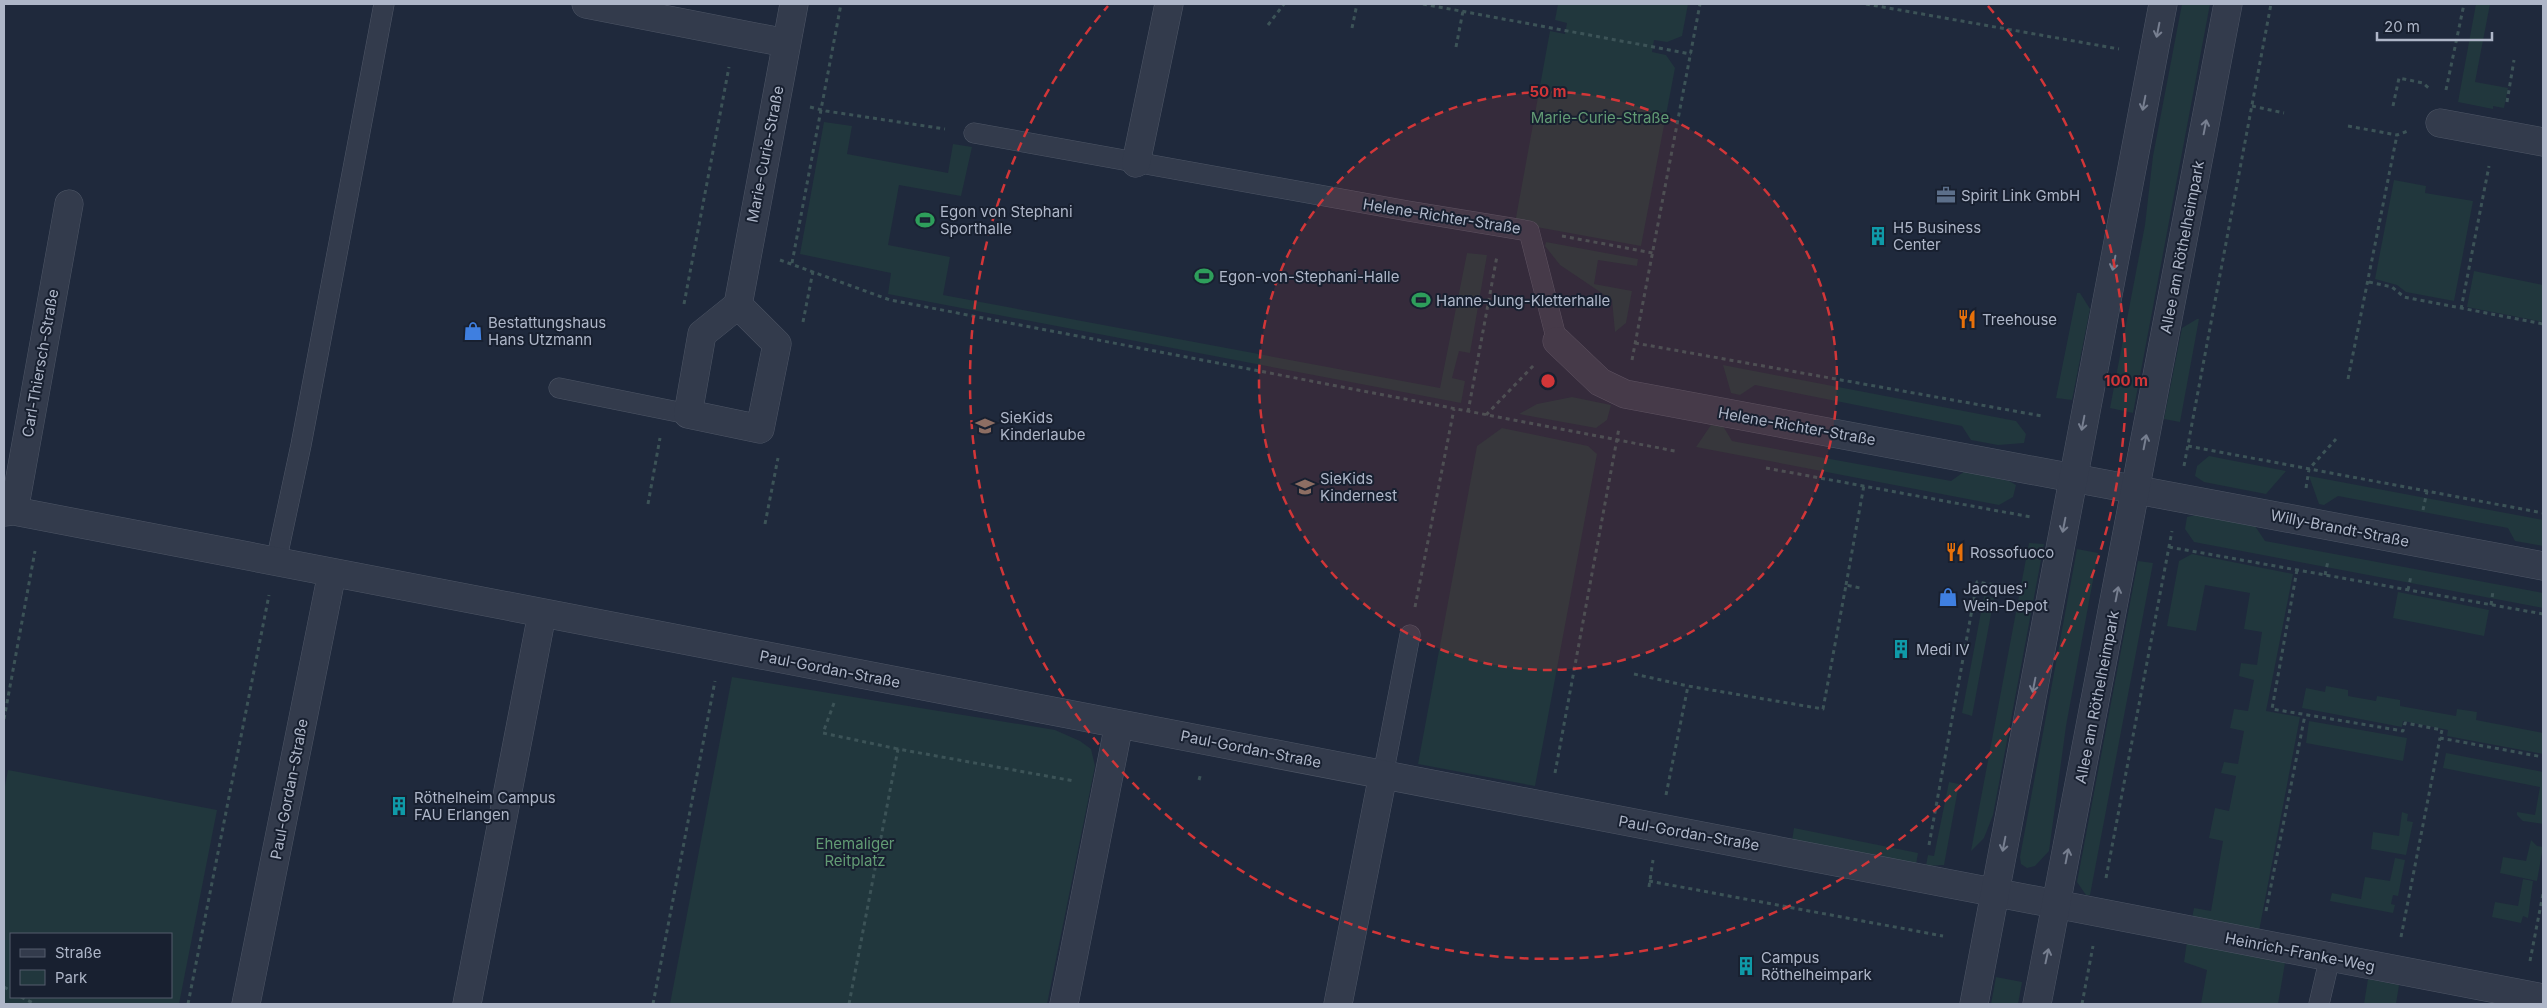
<svg xmlns="http://www.w3.org/2000/svg" width="2547" height="1008" font-family="Inter,sans-serif">
  <style>
    .green { fill: #21373d; fill-rule: evenodd }
    .lines { fill: none; stroke-linecap: round; stroke-linejoin: round }
    .service-casing { stroke: #4e5666; stroke-width: 21 }
    .pedestrian-casing { stroke: #4e5666; stroke-width: 29 }
    .minor-casing { stroke: #4e5666; stroke-width: 29 }
    .tertiary-casing { stroke: #4e5666; stroke-width: 29 }
    .path { stroke: #3c5357; stroke-width: 3; stroke-dasharray: 4 4; stroke-linecap: butt }
    .service { stroke: #333b4c; stroke-width: 20 }
    .pedestrian { stroke: #333b4c; stroke-width: 28 }
    .minor { stroke: #333b4c; stroke-width: 28 }
    .tertiary { stroke: #333b4c; stroke-width: 28 }
    .oneway { stroke: #777f90 }
    .ring { fill: none; stroke: #d23638; stroke-width: 2.5; stroke-dasharray: 9 6 }
    .labels { text-anchor: middle; dominant-baseline: central; stroke-width: 4; stroke-linejoin: round; paint-order: stroke }
    .park-label { font-size: 15px; fill: #629b74; stroke: #182030 }
    .street-label { font-size: 15px; fill: #aeb6c8; stroke: #182030 }
    .poi-label { font-size: 15px; fill: #aeb6c8; stroke: #182030; text-anchor: start }
    .centre { fill: #d23638; stroke: #182030; stroke-width: 2.5 }
    .ring-label { font-size: 15px; text-anchor: middle; font-weight: bold; fill: #d23638; stroke: #182030; stroke-width: 4; stroke-linejoin: round; paint-order: stroke }
  </style>
  <rect width="100%" height="100%" fill="#1f293c"/>
  <path class="green" d="M1558,4H1688L1682,36L1667,42L1654,40L1652,52L1666,55L1675,68L1641,246L1515,223L1550,31L1565,34L1567,23L1555,20Z
    M2182,4H2210L2133,413L2110,408L2145,225L2153,156Z
    M2476,4H2490L2475,82L2508,88L2504,108L2493,106V109L2458,102Z
    M824,122L852,126L847,154L948,173L953,144L972,147L961,196L899,185L888,245L950,257L943,295L1440,388L1467,253L1487,255L1470,353L1459,351L1452,378L1465,381L1461,403L888,294L891,273L800,254Z
    M2394,180L2426,186L2425,193L2473,201L2454,301L2406,292L2397,285L2375,279Z
    M1546,242L1638,259L1637,266L1598,260L1594,284L1632,291L1626,323L1615,332L1612,300L1560,265L1545,246Z
    M2474,271L2543,285V322L2467,307Z
    M2077,293H2080L2090,309L2072,400L2056,398Z
    M2197,319H2199L2180,422L2164,419L2182,328Z
    M1723,365L2016,421L2026,434L2024,443L1998,445L1971,440L1962,426L1755,385L1740,395L1731,393Z
    M1572,397L1611,405L1607,420L1596,428L1519,414L1537,404Z
    M1711,425L1723,426L1732,441L1951,481L1965,471L2009,481L2016,485L2013,497L1999,505L1696,447Z
    M1502,428L1588,446L1597,454L1535,786L1418,764L1477,446Z
    M2209,456L2286,471L2266,494L2204,482L2195,476L2197,466Z
    M2309,476L2543,520V546L2515,541L2508,528L2338,496L2324,505L2319,504Z
    M2195,515L2255,526L2265,541L2543,593V608L2194,542L2185,529L2187,517Z
    M2029,543L2044,544L1993,815L1984,838L1971,851Z
    M2077,549L2098,553L2066,726L2049,851L2035,866L2027,868L2021,864L2020,857Z
    M2192,554L2293,574L2266,711L2300,717L2259,931L2192,918L2194,908L2211,911L2223,841L2209,838L2215,808L2229,811L2236,776L2221,773L2224,762L2238,764L2244,731L2230,728L2234,709L2248,711L2254,680L2239,676L2241,663L2257,665L2262,632L2244,629L2250,593L2205,585L2196,631L2167,626L2179,561Z
    M2138,561L2153,563L2090,895H2086L2077,882Z
    M2398,592L2489,610L2484,636L2393,618Z
    M1984,596L1994,598L1972,716L1962,713Z
    M732,677L1055,730L1080,741L1091,749L1095,766L1047,1004H670Z
    M2326,686L2348,690V696L2376,701L2377,696L2400,700V706L2456,716L2457,709L2477,712L2476,720L2543,733V754L2447,736L2448,730L2403,721L2402,727L2302,708L2306,688L2325,692Z
    M2309,721L2407,738L2403,761L2306,743Z
    M2446,753L2543,772V824L2523,821L2517,815V812L2535,815L2540,787L2443,768Z
    M8,770L217,810L179,1004H4V791ZM11,934H171V997H11Z
    M1949,782L1959,784L1944,865L1926,866L1928,855L1934,856Z
    M2402,812L2408,814L2407,821L2413,822L2406,855L2371,849L2373,832L2399,836Z
    M1794,828L1918,853L1916,864L1792,841Z
    M2531,840L2537,846L2543,847L2537,881L2500,873L2503,857L2526,861Z
    M2395,858L2405,860L2398,896L2393,895L2391,904L2395,905L2393,913L2330,901L2332,893L2361,899L2365,877L2390,881Z
    M2523,879L2533,881L2528,918L2523,916L2521,923L2492,917L2495,902L2518,906Z
    M2187,942L2285,963L2278,1004H2201L2207,970L2184,962Z
    M1996,977L2022,982L2018,1004H1991Z
    M2368,979L2399,985L2396,1004H2364Z"/>
  <g class="lines">
    <g class="service-casing">
      <path id="service" d="M974,133L1408,211L1529,231L1557,341
        M559,388L688,414
        M276,562L301,445L384,4
        M1383,775L1410,635
        M2319,1004L2330,957"/>
    </g>
    <g class="pedestrian-casing">
      <path id="pedestrian" d="M2440,123L2543,142
        M1136,163L1169,4"/>
    </g>
    <g class="minor-casing">
      <path id="minor" d="M586,4L786,43
        M738,305L777,344L760,429L688,414L702,334Z
        M738,305L794,4
        M1557,341L1600,382L1625,394L2543,566
        M14,511L69,204
        M4,512L14,511L2543,998
        M246,1004L332,573
        M467,1004L542,614
        M1064,1004L1119,724
        M1338,1004L1383,775"/>
    </g>
    <g class="tertiary-casing">
      <path id="tertiary" d="M1974,1004L2163,4
        M2037,1004L2228,4"/>
    </g>
    <path class="path" d="M1423,4L1691,54
      M1866,4L2119,49
      M1268,25L1284,4
      M1352,28L1357,4
      M1456,47L1463,11
      M2446,90L2464,4
      M2507,102L2514,60
      M2252,106L2284,113
      M2393,106L2399,78L2423,83L2431,90
      M810,107L826,111L945,129
      M2348,126L2397,135L2408,131
      M1562,236L1653,253
      M780,260L890,300L1675,451
      M792,263L841,4
      M2369,282L2392,287L2404,297L2543,324
      M684,304L729,67
      M2461,309L2489,166
      M803,322L813,271
      M1635,343L2042,416
      M1632,360L1700,4
      M2348,379L2397,135
      M1468,412L1497,256
      M1486,415L1534,365
      M2188,446L2543,513
      M2184,466L2271,4
      M1766,468L2031,517
      M2306,488L2309,469L2336,439
      M648,504L660,438
      M2423,510L2427,491
      M765,524L778,458
      M2169,547L2543,614
      M2297,570L2272,709L2403,731L2405,723L2442,730L2440,738L2543,757
      M2325,575L2328,561
      M1846,585L1864,485
      M2408,590L2411,576
      M2491,605L2493,591
      M1415,607L1454,409
      M1634,674L1688,686
      M834,703L823,733L898,749
      M4,719L35,551
      M1555,773L1619,428
      M1199,780L1201,773
      M1666,795L1688,686L1823,709L1846,585L1860,588
      M1929,845L1977,582L2008,587
      M2106,878L2172,531
      M1649,881L1943,936
      M1649,887L1653,860
      M2266,911L2305,715
      M2401,937L2440,738
      M2530,961L2543,894
      M4,987L11,991
      M21,997L35,1004
      M188,1004L269,595
      M653,1004L715,681
      M849,1004L898,749L1074,781
      M2082,1004L2093,946"/>
    <use href="#service" class="service"/>
    <use href="#pedestrian" class="pedestrian"/>
    <use href="#minor" class="minor"/>
    <use href="#tertiary" class="tertiary"/>
  </g>
  <defs><path id="oneway-shaft" d="M-6 0H5M1.5-3L5.5 0L1.5 3" fill="none" stroke-width="1.6" stroke-linecap="round" stroke-linejoin="round" transform="scale(1.25)"/></defs>
  <g class="oneway">
    <use href="#oneway-shaft" transform="translate(2158 30) rotate(101)"/>
    <use href="#oneway-shaft" transform="translate(2144 103) rotate(101)"/>
    <use href="#oneway-shaft" transform="translate(2205 127) rotate(-79)"/>
    <use href="#oneway-shaft" transform="translate(2114 263) rotate(101)"/>
    <use href="#oneway-shaft" transform="translate(2083 423) rotate(101)"/>
    <use href="#oneway-shaft" transform="translate(2145 442) rotate(-79)"/>
    <use href="#oneway-shaft" transform="translate(2064 525) rotate(101)"/>
    <use href="#oneway-shaft" transform="translate(2117 594) rotate(-79)"/>
    <use href="#oneway-shaft" transform="translate(2034 685) rotate(101)"/>
    <use href="#oneway-shaft" transform="translate(2004 844) rotate(101)"/>
    <use href="#oneway-shaft" transform="translate(2067 856) rotate(-79)"/>
    <use href="#oneway-shaft" transform="translate(2047 956) rotate(-78)"/>
  </g>
  <circle cx="1548" cy="381" r="289" fill="#d23638" fill-opacity=".12"/>
  <g class="ring">
    <circle cx="1548" cy="381" r="289"/>
    <path d="M1988 6A578 578 0 1 1 1108 6"/>
  </g>
  <defs>
    <g id="office-bare" transform="scale(1.5)"><path d="M-6-3h4V-5.5h4V-3h4V5H-6ZM-1-4.5V-3h2v-1.5ZM-6 0V1H6V0Z" fill="#5c6f8a" stroke="#182030" stroke-width="2.5" paint-order="stroke"/></g>
    <g id="stadium-bare" transform="scale(1.5)"><path d="M0-5a6.5 5 0 1 0 0 10a6.5 5 0 1 0 0-10ZM-3.5-1.8h7v3.6h-7Z" fill="#2e9e5b" stroke="#182030" stroke-width="2.5" paint-order="stroke"/></g>
    <g id="building-bare" transform="scale(1.5)"><path d="M-4-6H4V6H1V3H-1V6H-4ZM-2.5-4.3h1.7v1.8h-1.7ZM.8-4.3h1.7v1.8H.8ZM-2.5-1h1.7V.8h-1.7ZM.8-1h1.7V.8H.8Z" fill="#0f9aa8" stroke="#182030" stroke-width="2.5" paint-order="stroke"/></g>
    <g id="restaurant-bare" transform="scale(1.5)"><path d="M-5-6h1v4h1v-4h1v4h1v-4h1v5L-1.5 .5V6h-2V.5L-5-1ZM5-6V6H3V1.5H1.5Q1.5-4 5-6Z" fill="#e8710a" stroke="#182030" stroke-width="2.5" paint-order="stroke"/></g>
    <g id="shop-bare" transform="scale(1.5)"><path d="M-5-2.5h2.3a2.7 3.5 0 0 1 5.4 0H5L5.5 6h-11ZM-1.5-2.5h3a1.5 2.3 0 0 0-3 0Z" fill="#3f7fe0" stroke="#182030" stroke-width="2.5" paint-order="stroke"/></g>
    <g id="school-bare" transform="scale(1.5)"><path d="M0-5L7-2L0 1L-7-2ZM-4 1L0 2.5L4 1V4Q0 6-4 4Z" fill="#8d6e63" stroke="#182030" stroke-width="2.5" paint-order="stroke"/></g>
  </defs>
  <g fill-rule="evenodd">
    <use href="#office-bare" x="1946" y="195"/>
    <use href="#stadium-bare" x="925" y="220"/>
    <use href="#building-bare" x="1878" y="236"/>
    <use href="#stadium-bare" x="1204" y="276"/>
    <use href="#stadium-bare" x="1421" y="300"/>
    <use href="#restaurant-bare" x="1967" y="319"/>
    <use href="#shop-bare" x="473" y="331"/>
    <use href="#school-bare" x="985" y="426"/>
    <use href="#school-bare" x="1305" y="487"/>
    <use href="#restaurant-bare" x="1955" y="552"/>
    <use href="#shop-bare" x="1948" y="597"/>
    <use href="#building-bare" x="1901" y="649"/>
    <use href="#building-bare" x="399" y="806"/>
    <use href="#building-bare" x="1746" y="966"/>
  </g>
  <g class="labels">
    <g class="park-label">
      <text x="1600" y="117">Marie-Curie-Straße</text>
      <text x="855" y="843">Ehemaliger<tspan x="855" dy="17">Reitplatz</tspan></text>
    </g>
    <g class="street-label">
      <text transform="translate(765 154) rotate(-79)">Marie-Curie-Straße</text>
      <text transform="translate(1442 216) rotate(9)">Helene-Richter-Straße</text>
      <text transform="translate(2182 247) rotate(-79)">Allee am Röthelheimpark</text>
      <text transform="translate(40 363) rotate(-80)">Carl-Thiersch-Straße</text>
      <text transform="translate(1797 426) rotate(10)">Helene-Richter-Straße</text>
      <text transform="translate(2340 528) rotate(11)">Willy-Brandt-Straße</text>
      <text transform="translate(830 669) rotate(11)">Paul-Gordan-Straße</text>
      <text transform="translate(2097 697) rotate(-79)">Allee am Röthelheimpark</text>
      <text transform="translate(1251 749) rotate(11)">Paul-Gordan-Straße</text>
      <text transform="translate(289 789) rotate(-79)">Paul-Gordan-Straße</text>
      <text transform="translate(1689 833) rotate(10)">Paul-Gordan-Straße</text>
      <text transform="translate(2300 952) rotate(11)">Heinrich-Franke-Weg</text>
    </g>
    <g class="poi-label">
      <text x="1961" y="195">Spirit Link GmbH</text>
      <text x="940" y="211">Egon von Stephani<tspan x="940" dy="17">Sporthalle</tspan></text>
      <text x="1893" y="227">H5 Business<tspan x="1893" dy="17">Center</tspan></text>
      <text x="1219" y="276">Egon-von-Stephani-Halle</text>
      <text x="1436" y="300">Hanne-Jung-Kletterhalle</text>
      <text x="1982" y="319">Treehouse</text>
      <text x="488" y="322">Bestattungshaus<tspan x="488" dy="17">Hans Utzmann</tspan></text>
      <text x="1000" y="417">SieKids<tspan x="1000" dy="17">Kinderlaube</tspan></text>
      <text x="1320" y="478">SieKids<tspan x="1320" dy="17">Kindernest</tspan></text>
      <text x="1970" y="552">Rossofuoco</text>
      <text x="1963" y="588">Jacques'<tspan x="1963" dy="17">Wein-Depot</tspan></text>
      <text x="1916" y="649">Medi IV</text>
      <text x="414" y="797">Röthelheim Campus<tspan x="414" dy="17">FAU Erlangen</tspan></text>
      <text x="1761" y="957">Campus<tspan x="1761" dy="17">Röthelheimpark</tspan></text>
    </g>
  </g>
  <circle cx="1548" cy="381" r="8" class="centre"/>
  <g class="ring-label">
    <text x="1548" y="97">50 m</text>
    <text x="2126" y="386">100 m</text>
  </g>
  <rect width="2547" height="1008" fill="none" stroke="#aeb6c8" stroke-width="10"/>
  <rect x="10" y="933" width="162" height="65" fill="#182030" stroke="#545c6d"/>
  <rect x="20" y="949" width="25" height="8" fill="#333b4c" stroke="#545c6d"/>
  <text x="55" y="958" font-size="15" fill="#aeb6c8">Straße</text>
  <rect x="20" y="970" width="25" height="15" fill="#21373d" stroke="#545c6d"/>
  <text x="55" y="983" font-size="15" fill="#aeb6c8">Park</text>
  <path d="M2377 32v8h115v-8" fill="none" stroke="#aeb6c8" stroke-width="2.5"/>
  <text x="2384" y="32" font-size="15" fill="#aeb6c8" stroke="#182030" stroke-width="4" paint-order="stroke">20 m</text>
</svg>
